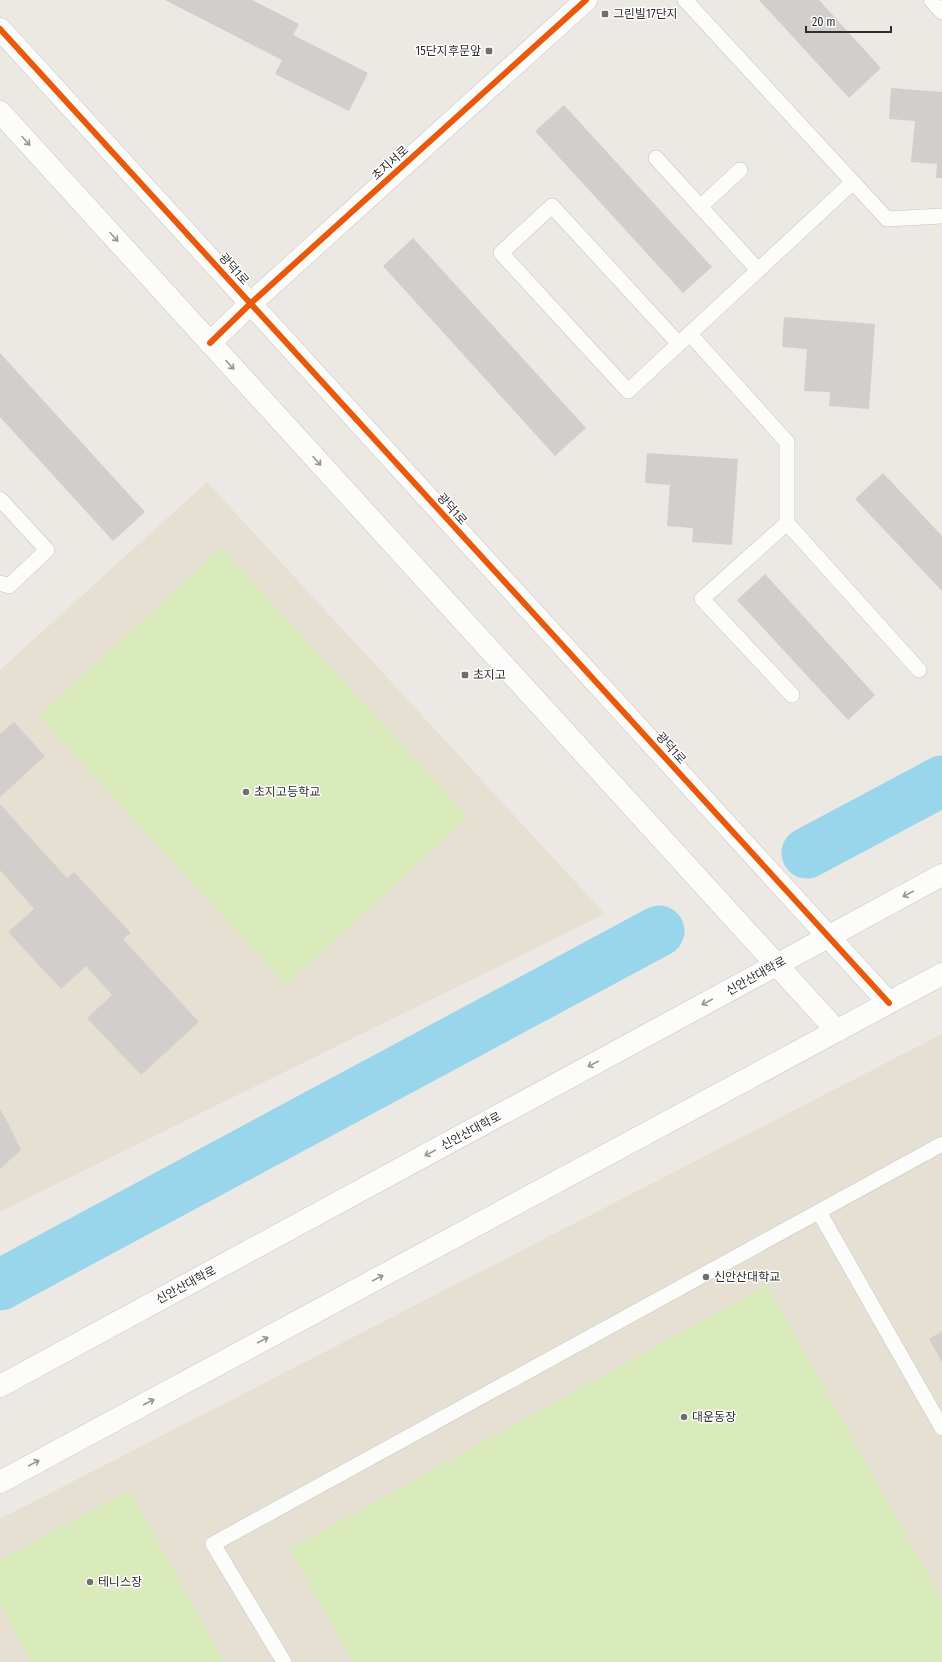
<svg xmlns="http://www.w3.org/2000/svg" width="942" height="1662" font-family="'Fira Sans Condensed','Noto Sans KR',sans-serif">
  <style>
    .education { fill: #e6e0d3 }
    .pitch { fill: #d9eabb }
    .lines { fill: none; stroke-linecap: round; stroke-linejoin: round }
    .river { stroke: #99d6ec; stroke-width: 51 }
    .building { fill: #d1cecb }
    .lane-casing { stroke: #c5c4c5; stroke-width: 16 }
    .secondary-casing { stroke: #c5c4c5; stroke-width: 23 }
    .lane { stroke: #fcfcfb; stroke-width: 15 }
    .secondary { stroke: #fcfcfb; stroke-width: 22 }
    .cycleway-casing { stroke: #fff; stroke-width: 8 }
    .cycleway { stroke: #e8590c; stroke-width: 6 }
    .oneway { stroke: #959594 }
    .poi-dot { fill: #706f6e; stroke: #fff; stroke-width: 1.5 }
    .labels { text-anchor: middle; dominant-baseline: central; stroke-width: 3; stroke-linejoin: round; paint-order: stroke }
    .poi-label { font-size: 12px; fill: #2e2e2e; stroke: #fff; text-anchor: start }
    .street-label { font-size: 12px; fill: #2e2e2e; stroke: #fff }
  </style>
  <rect width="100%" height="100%" fill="#ece8e4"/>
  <path class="education" d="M207,482L605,914L0,1212V670Z
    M942,1034V1662H0V1519Z"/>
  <path class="pitch" d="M221,548L468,817L286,985L39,716Z
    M767,1285L942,1600V1662H353L290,1549Z
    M130,1490L224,1662H31L0,1604V1560Z"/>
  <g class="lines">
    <path class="river" d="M807,853L942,781
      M0,1285L659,931"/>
  </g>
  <path class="building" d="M165,0H252L299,24L293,35L368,73L349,111L275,74L282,60Z
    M759,0H819L881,68L849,98Z
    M891,88L942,92V178H936L937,164L911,162L915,121L889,119Z
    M564,105L712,267L683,293L535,131Z
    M413,238L586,428L555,456L383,266Z
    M784,317L875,324L869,409L829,406L830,392L804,391L807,349L782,347Z
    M0,353L145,512L113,541L0,417Z
    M647,453L738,459L732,545L692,542L693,528L667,526L670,485L645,483Z
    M883,473L942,536V591L855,499Z
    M765,574L875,695L848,720L737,600Z
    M14,722L45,756L0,797V734Z
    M0,804L67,878L74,872L131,933L123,939L199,1022L141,1075L87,1018L112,995L86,966L61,989L8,932L34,909L0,870Z
    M0,1109L8,1123L21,1150L0,1169Z
    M942,1331V1362L929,1339Z"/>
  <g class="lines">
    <g class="lane-casing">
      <path id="lane" d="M685,0L887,219L942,216
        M931,0L942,12
        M656,158L758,270
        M700,207L740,170
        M690,334L787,442V523L919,670
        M679,344L552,206L501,253L628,391C703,322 778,252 853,182
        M0,499L47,550L9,586L0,583
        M787,523L702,599L792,695
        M819,1212L942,1428
        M284,1662L213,1544L942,1144"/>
    </g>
    <g class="secondary-casing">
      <path id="secondary" d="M0,29L889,1003
        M0,112L837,1031
        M210,343L250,304L586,0
        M0,1386L942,875
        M0,1482L942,974"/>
    </g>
    <use href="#lane" class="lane"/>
    <use href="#secondary" class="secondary"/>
    <g class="cycleway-casing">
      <path id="cycleway" d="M0,29L889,1003
        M210,343L250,304L586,0"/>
    </g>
    <use href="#cycleway" class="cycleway"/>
  </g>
  <defs><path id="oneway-shaft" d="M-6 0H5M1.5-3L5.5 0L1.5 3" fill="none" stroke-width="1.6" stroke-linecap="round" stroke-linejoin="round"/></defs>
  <g class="oneway">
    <use href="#oneway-shaft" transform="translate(26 141) rotate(48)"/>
    <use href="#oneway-shaft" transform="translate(114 237) rotate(48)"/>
    <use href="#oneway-shaft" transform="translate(230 365) rotate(48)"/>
    <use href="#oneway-shaft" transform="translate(317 461) rotate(48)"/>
    <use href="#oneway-shaft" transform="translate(908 894) rotate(152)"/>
    <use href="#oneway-shaft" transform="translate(707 1002) rotate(152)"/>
    <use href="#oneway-shaft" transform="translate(593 1064) rotate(152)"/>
    <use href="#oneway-shaft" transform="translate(430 1153) rotate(152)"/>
    <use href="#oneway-shaft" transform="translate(378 1278) rotate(-28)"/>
    <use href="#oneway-shaft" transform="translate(263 1340) rotate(-28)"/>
    <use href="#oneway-shaft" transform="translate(149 1402) rotate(-28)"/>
    <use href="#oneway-shaft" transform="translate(34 1463) rotate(-28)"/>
  </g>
  <g class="poi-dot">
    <rect x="601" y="10" width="8" height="8" rx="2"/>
    <rect x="485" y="47" width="8" height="8" rx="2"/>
    <rect x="461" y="671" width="8" height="8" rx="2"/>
    <circle cx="246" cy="792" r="4"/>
    <circle cx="706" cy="1277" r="4"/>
    <circle cx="684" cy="1417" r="4"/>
    <circle cx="90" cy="1582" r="4"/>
  </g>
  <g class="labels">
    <g class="poi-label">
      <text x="613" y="14">그린빌17단지</text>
      <text x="481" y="51" text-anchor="end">15단지후문앞</text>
      <text x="473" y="675">초지고</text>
      <text x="254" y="792">초지고등학교</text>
      <text x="714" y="1277">신안산대학교</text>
      <text x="692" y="1417">대운동장</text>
      <text x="98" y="1582">테니스장</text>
    </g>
    <g class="street-label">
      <text transform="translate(390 163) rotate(-42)">초지서로</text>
      <text transform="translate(234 269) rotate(48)">광덕1로</text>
      <text transform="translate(452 509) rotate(48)">광덕1로</text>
      <text transform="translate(671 748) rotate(48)">광덕1로</text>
      <text transform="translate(756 976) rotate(-29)">신안산대학로</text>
      <text transform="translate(471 1131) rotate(-28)">신안산대학로</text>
      <text transform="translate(186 1285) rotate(-28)">신안산대학로</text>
    </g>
  </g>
  <path d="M806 26v6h85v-6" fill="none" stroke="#2e2e2e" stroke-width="2"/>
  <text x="812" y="26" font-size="12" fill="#2e2e2e" stroke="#ffffff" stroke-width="3" paint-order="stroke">20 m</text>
</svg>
